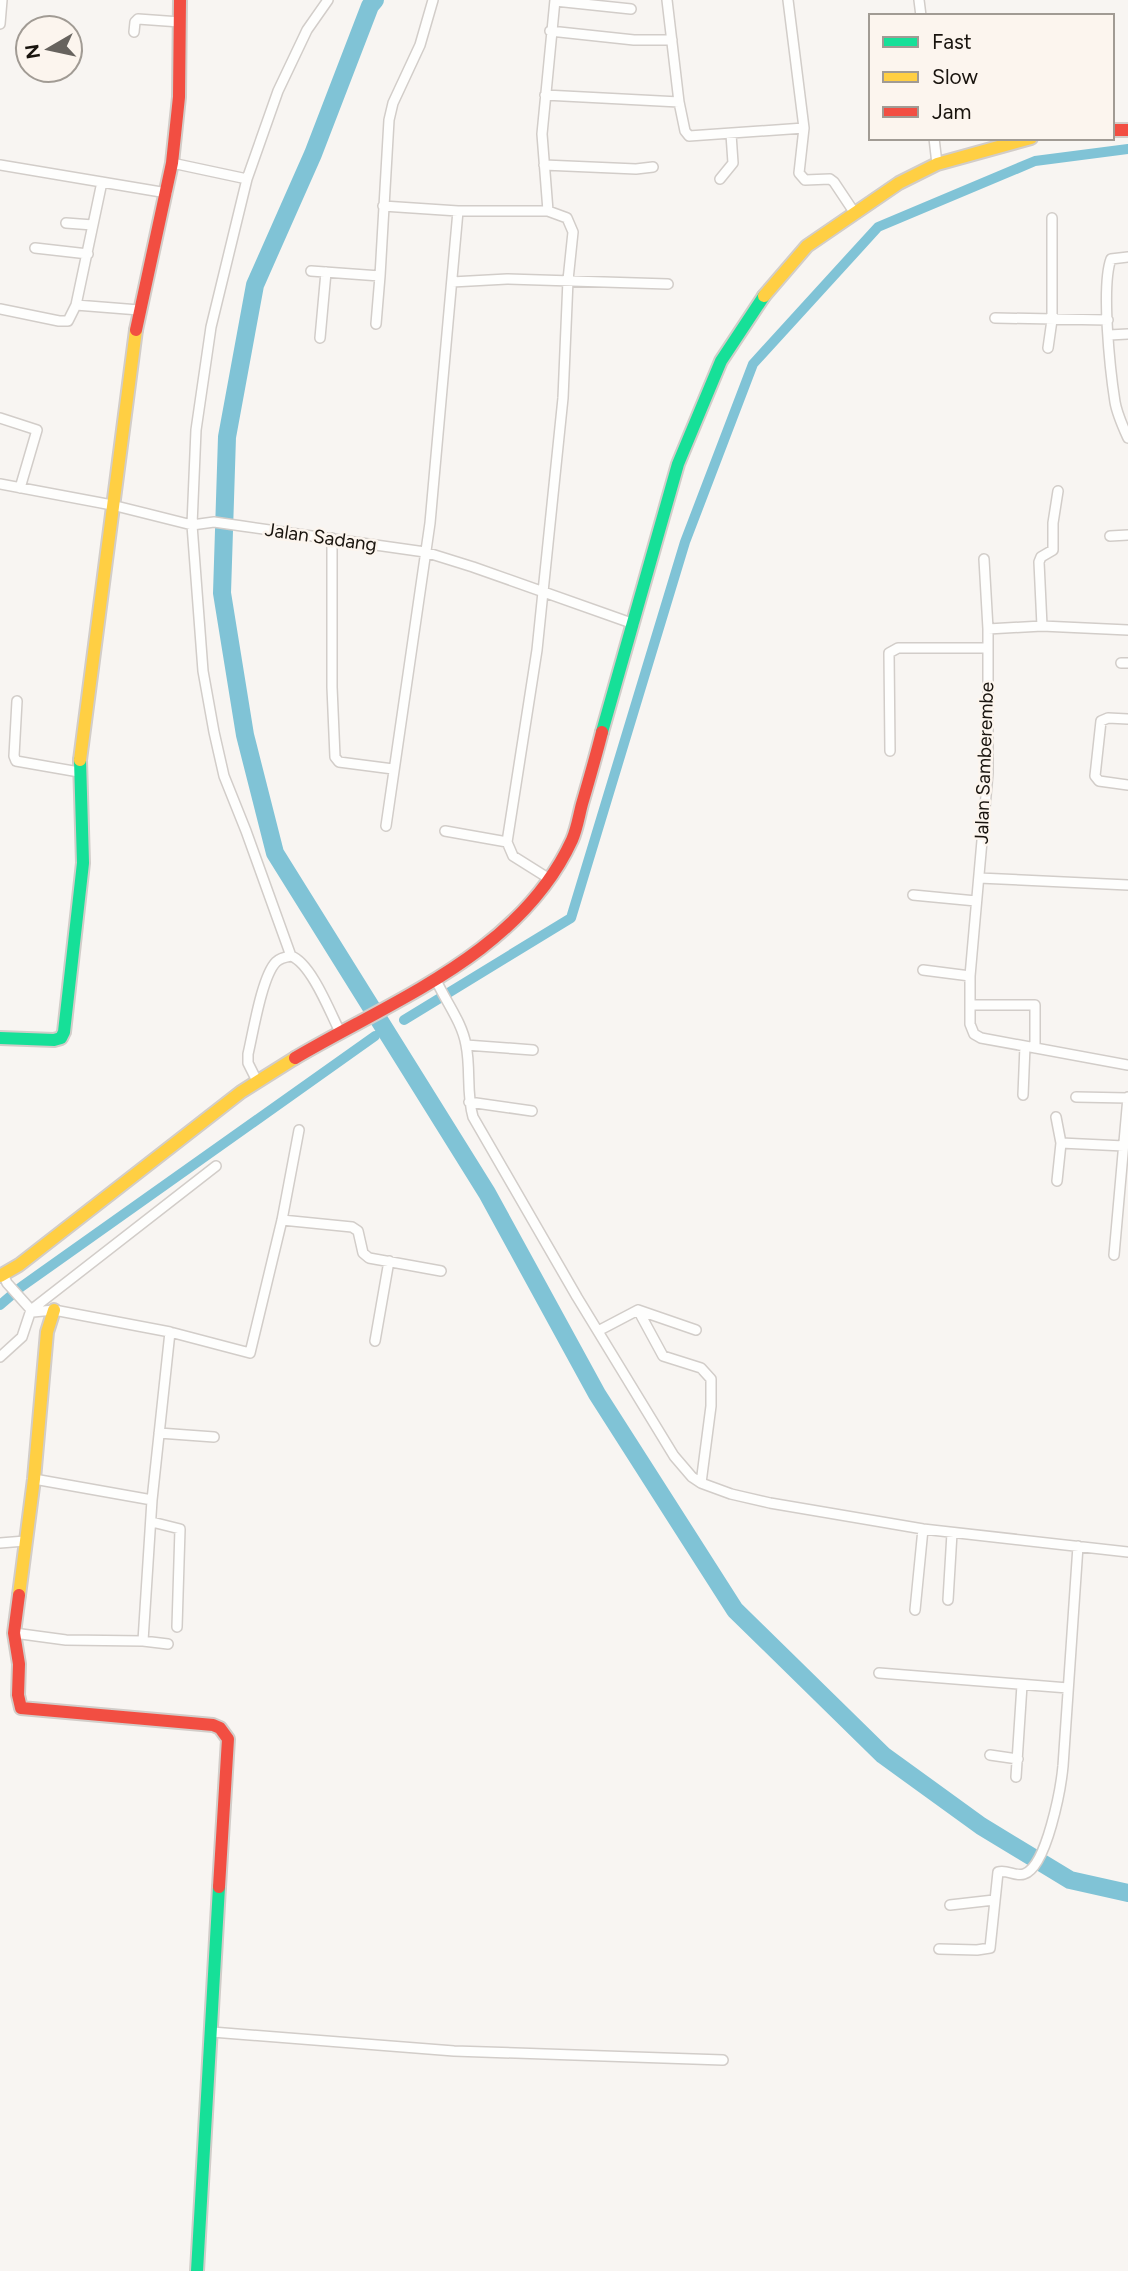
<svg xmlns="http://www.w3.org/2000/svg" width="1128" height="2271" font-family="Figtree,sans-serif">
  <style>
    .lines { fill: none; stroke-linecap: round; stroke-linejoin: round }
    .canal { stroke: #80c3d6; stroke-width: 10 }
    .river { stroke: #80c3d6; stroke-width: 18 }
    .street-casing { stroke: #d2cdc9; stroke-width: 12 }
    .fast-casing { stroke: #d2cdc9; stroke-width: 16 }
    .slow-casing { stroke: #d2cdc9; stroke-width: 16 }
    .jam-casing { stroke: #d2cdc9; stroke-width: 16 }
    .street { stroke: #fefefd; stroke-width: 9 }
    .fast { stroke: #16e098; stroke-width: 12 }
    .slow { stroke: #ffcf43; stroke-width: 12 }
    .jam { stroke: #f24e42; stroke-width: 12 }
    .labels { text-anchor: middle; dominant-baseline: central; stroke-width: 5; stroke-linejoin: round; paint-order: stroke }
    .street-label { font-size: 19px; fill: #19140e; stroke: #fcf5ee }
  </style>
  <rect width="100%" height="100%" fill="#f8f5f2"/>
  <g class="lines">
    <path class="canal" d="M404,1020L571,918L685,542L753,364L878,227L1035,161L1128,149
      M0,1305L21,1287L375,1036"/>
    <path class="river" d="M375,0L370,6L313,154L255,285L227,437L222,593L245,735L275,853L487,1193L597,1394L735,1610L883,1755L981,1826L1070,1880L1128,1893"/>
    <g class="street-casing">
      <path id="street" d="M788,0L804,128L799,173L805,180L830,179L834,182L854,212
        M919,0L921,16
        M555,1L631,9
        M0,24L2,0
        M550,31L634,40H672
        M134,32L135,22L138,19L180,22
        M545,95L679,102L667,0
        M679,102L685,131L689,136L804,128
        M934,138L937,164
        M172,163L247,179
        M0,165L167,193
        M544,165L636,169L653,167
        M720,179L733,163L731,134
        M383,206L458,211H548L567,218L573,232L568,280L563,398L537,650L507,842L513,856L548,878
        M548,211L542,134L555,0
        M66,223L93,225
        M35,248L88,254
        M1128,257L1111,259C1101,286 1110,370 1115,402C1117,414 1123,427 1128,438
        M311,271L380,276L389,120L393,103L420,45L433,0
        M452,282L507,279L668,284
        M76,305L139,310
        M0,309L59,321H68L76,305L102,182
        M995,318L1108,320
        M376,324L380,276
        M1109,335L1128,334
        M320,338L326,272
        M1048,348L1052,320V218
        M0,418L37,430L20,488
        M0,484L112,505L192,525L214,522L242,526L425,552L473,567L634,624
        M1110,536L1128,535
        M332,538V687L335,757L339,762L393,769
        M984,559L988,629
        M1042,626L1039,562L1041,557L1053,550V523L1058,491
        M1128,630L1042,626L988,629V773L970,976V1024L974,1034L981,1038L1128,1065
        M1121,663H1128
        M17,701L14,756L16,761L79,772
        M1128,719L1108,718L1101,721L1095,776L1099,781L1128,785
        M890,751L889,653L898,648H987
        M386,826L430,523L458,211
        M445,831L507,842
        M979,878L1128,885
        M913,895L976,901
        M291,956L246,831L224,776L214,732L203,671L192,525L196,430L211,327L247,179L278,91L307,30L328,0
        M923,970L970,976
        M436,980C446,1002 462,1022 466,1045C471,1069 466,1093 473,1117L577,1297L674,1456L692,1477L701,1483L731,1494L770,1503L923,1529L1128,1552
        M970,1005H1035V1048
        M466,1045L533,1050
        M257,1081L248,1063V1054C253,1033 262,976 276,962C280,958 285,957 291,956C311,963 330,1012 340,1032
        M1023,1095L1025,1046
        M1076,1097L1128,1098
        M469,1102L532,1111
        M1056,1117L1061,1143L1124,1146
        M1057,1181L1061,1143
        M282,1220L352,1227L358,1231L363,1253L369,1258L441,1271
        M1114,1255L1128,1097
        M3,1274L7,1283L33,1312L54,1310L170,1332L250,1353L282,1220L299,1130
        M638,1310L663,1356L701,1368L711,1379V1406L701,1483
        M598,1331L638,1310L696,1330
        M375,1341L389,1261
        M0,1357L22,1337L31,1310L216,1166
        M159,1433L214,1437
        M34,1479L152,1500
        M152,1522L180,1529L177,1627
        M0,1543L25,1541
        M948,1600L952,1533
        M915,1610L923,1529
        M14,1633L66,1640L143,1641L152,1500L170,1332
        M143,1641L168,1644
        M879,1673L1068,1688
        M990,1755L1018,1759
        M1016,1777L1022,1685
        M950,1905L994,1900
        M939,1949L977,1950L990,1948L998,1872C1007,1869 1015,1877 1024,1874C1047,1867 1061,1787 1063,1766L1078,1546
        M212,2032L454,2051L723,2060"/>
    </g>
    <g class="fast-casing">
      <path id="fast" d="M602,732L678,464L721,361L764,296
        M0,1038L54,1040L61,1038L64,1032L83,863L80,760
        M197,2271L219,1887"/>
    </g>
    <g class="slow-casing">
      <path id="slow" d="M764,296L807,246L899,183L937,164L1031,138
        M80,760L136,330
        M0,1276L19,1265L241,1092L295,1058
        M19,1595L34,1479L47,1332L54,1310"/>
    </g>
    <g class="jam-casing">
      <path id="jam" d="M1112,130H1128
        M136,330L172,163L179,97L180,0
        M295,1058C395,999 520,953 572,840C577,829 579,815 582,804C589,780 596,756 602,732
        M19,1595L14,1633L19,1664L18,1695L21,1708L213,1725L220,1728L228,1739L219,1887"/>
    </g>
    <use href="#street" class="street"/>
    <use href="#fast" class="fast"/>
    <use href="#slow" class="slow"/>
    <use href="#jam" class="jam"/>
  </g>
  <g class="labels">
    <g class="street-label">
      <text transform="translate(321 537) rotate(8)">Jalan Sadang</text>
      <text transform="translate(984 763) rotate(-88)">Jalan Samberembe</text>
    </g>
  </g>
  <rect x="869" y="14" width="245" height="126" fill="#fcf5ee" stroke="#a19b94" stroke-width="2"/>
  <rect x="883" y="37" width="35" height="10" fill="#16e098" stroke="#a19b94" stroke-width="2"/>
  <text x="932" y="49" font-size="21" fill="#19140e">Fast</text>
  <rect x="883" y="72" width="35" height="10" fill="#ffcf43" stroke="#a19b94" stroke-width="2"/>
  <text x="932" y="84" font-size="21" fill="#19140e">Slow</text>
  <rect x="883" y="107" width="35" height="10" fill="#f24e42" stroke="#a19b94" stroke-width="2"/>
  <text x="932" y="119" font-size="21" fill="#19140e">Jam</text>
  <g transform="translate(49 49) rotate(261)"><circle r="33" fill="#fcf5ee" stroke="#a19b94" stroke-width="2"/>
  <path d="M0-5L12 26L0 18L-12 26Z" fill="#67635e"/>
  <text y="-10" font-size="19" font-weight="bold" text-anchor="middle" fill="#19140e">N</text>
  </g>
</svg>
